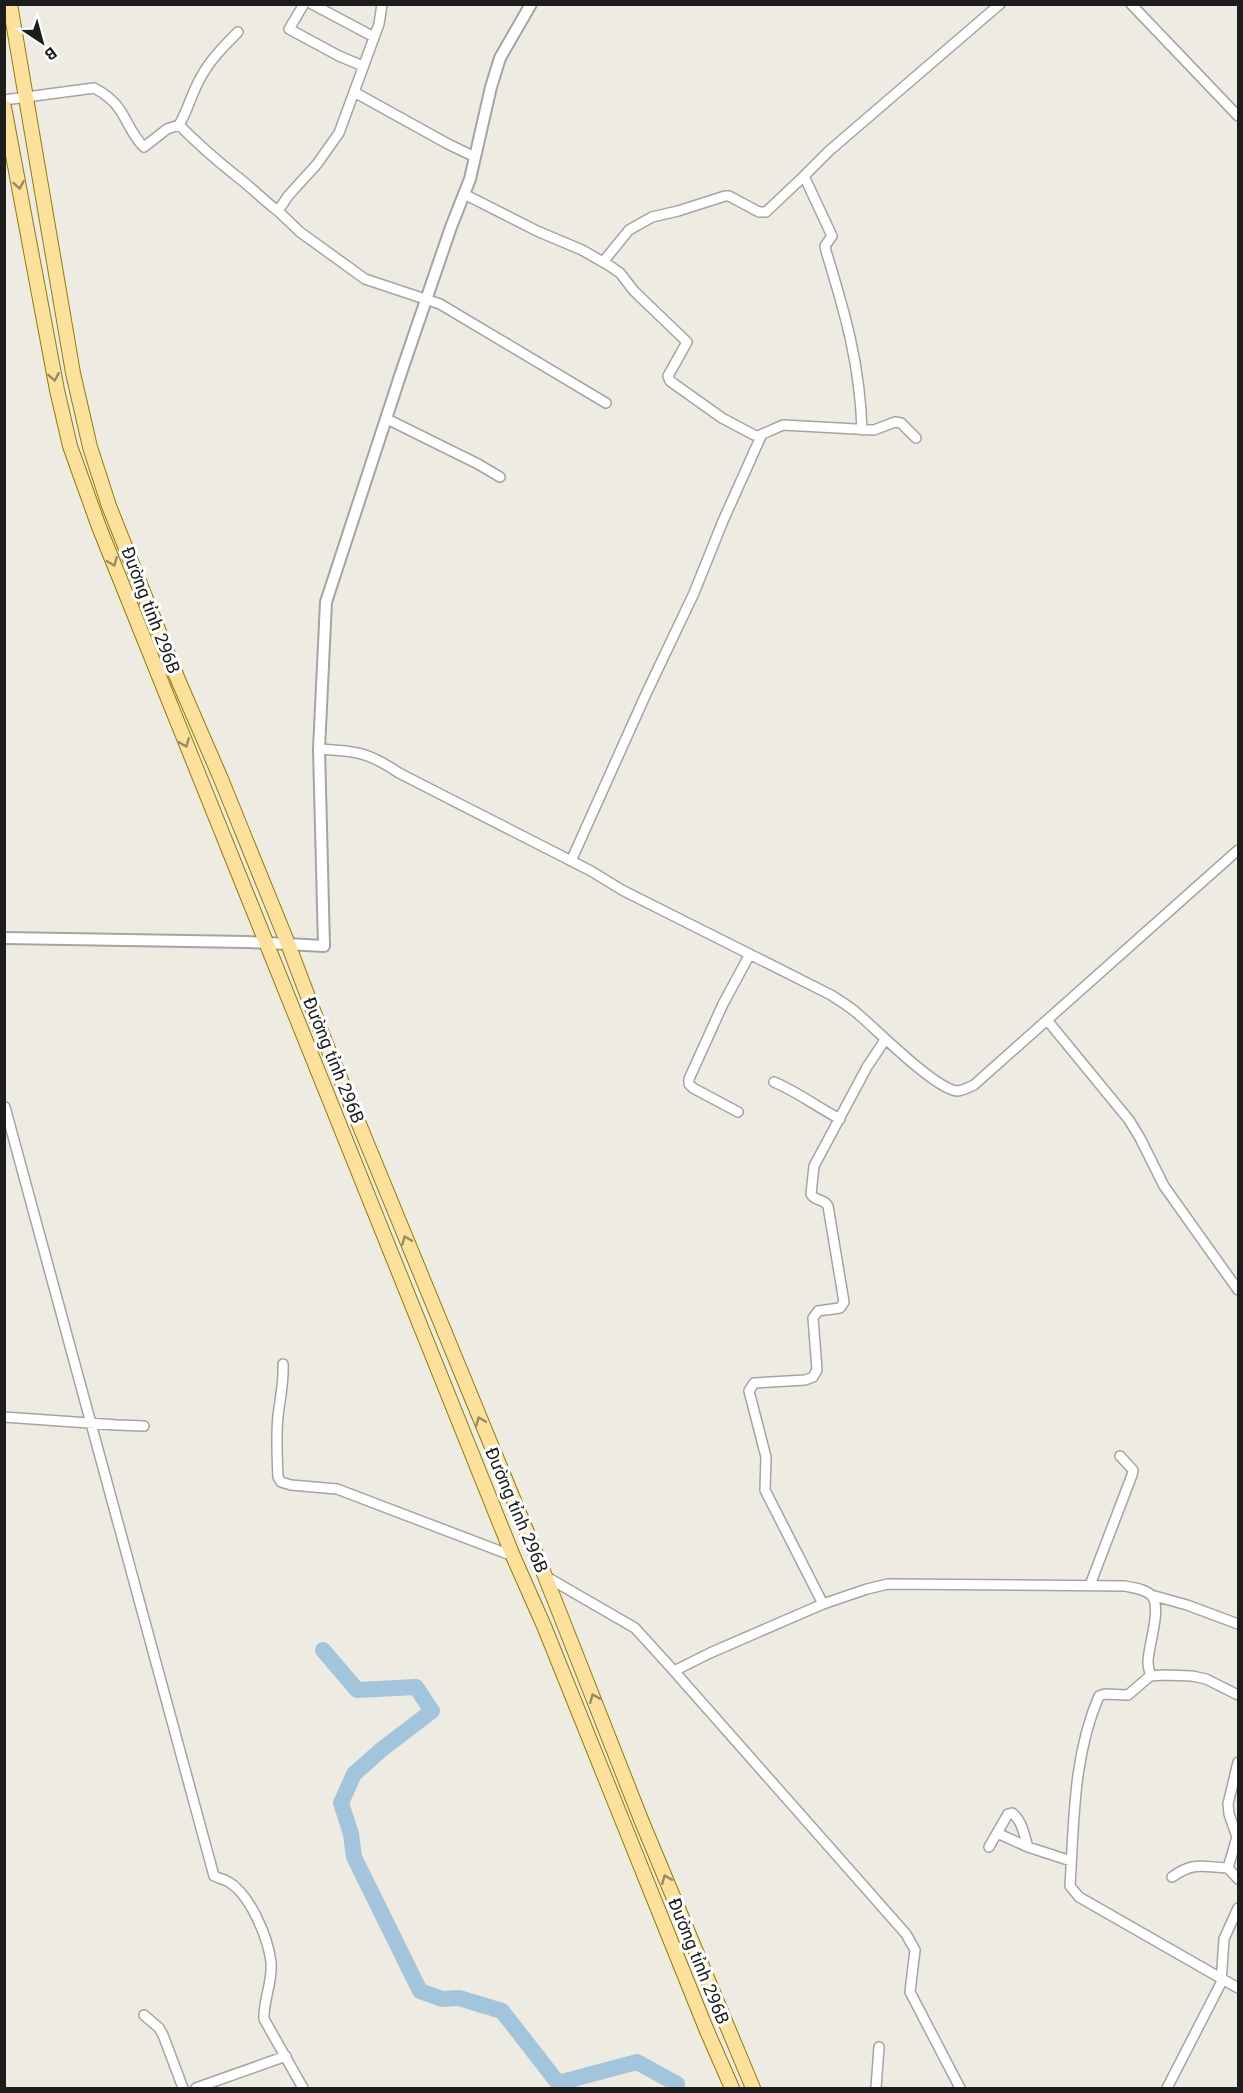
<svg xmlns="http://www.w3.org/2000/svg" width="1243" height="2093" font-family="Roboto,sans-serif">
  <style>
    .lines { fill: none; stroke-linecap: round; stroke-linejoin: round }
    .river { stroke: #a3c5db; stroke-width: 16 }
    .minor-casing { stroke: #a4a4a4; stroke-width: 12 }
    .tertiary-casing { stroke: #a4a4a4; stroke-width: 14 }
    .primary-casing { stroke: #937c02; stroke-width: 16 }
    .minor { stroke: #fff; stroke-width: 9 }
    .tertiary { stroke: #fff; stroke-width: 10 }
    .primary { stroke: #fbe19b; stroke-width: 14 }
    .oneway { stroke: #978962 }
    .labels { text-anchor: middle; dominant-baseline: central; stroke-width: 6; stroke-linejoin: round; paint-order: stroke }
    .street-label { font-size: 18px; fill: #1d1d1d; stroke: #fff }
  </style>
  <rect width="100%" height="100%" fill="#eeece2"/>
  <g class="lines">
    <path class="river" d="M323,1650L357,1690L416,1687L432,1711L381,1750L354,1774L341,1803L351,1834L354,1857L420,1991L442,1999L459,1998L502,2011L558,2083L637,2062L677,2084L676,2088"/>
    <g class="minor-casing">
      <path id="minor" d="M304,4L289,29L339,56L363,66
        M312,4L374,37
        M382,4L379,24L339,133L317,164L288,196L278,211L300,232L365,279L440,304L606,403
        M1131,4L1238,116
        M238,32C224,46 210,60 201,77C192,92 188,110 179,125C197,143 215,159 235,175C250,186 263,200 278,211
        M354,92L448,144L475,157
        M4,100L94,88C104,93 114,101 120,110C128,122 133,137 144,147L167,129L179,125
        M464,194L537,231L582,250L610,266L620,273L634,291L687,342L668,376L670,381L722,418L754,435L758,436L783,425L874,430L895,422L901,423L916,438
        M603,262L629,230L652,217L678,211L725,196H729L759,212H766L804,176
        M387,419L478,464L500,477
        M862,430C860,364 845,313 826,251L825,246L832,236L804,176L829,151L1000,4
        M319,749C356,751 368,752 399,773L591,871L622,890L831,995C840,1001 849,1006 858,1014C876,1029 935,1089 957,1091C962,1091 969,1087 974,1085L1238,850
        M571,861L646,694L694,593L723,521L762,434
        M1047,1020L1129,1120L1140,1138L1164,1186L1238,1290
        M885,1040L867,1067L814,1166L811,1194C815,1202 824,1198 828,1206L844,1302L840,1308L818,1311L813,1318L817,1370L813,1377L805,1380L754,1383L749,1391L766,1457L765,1490L769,1498L823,1604L867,1589L888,1584L1125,1586C1134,1588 1146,1589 1152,1596C1162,1609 1148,1646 1148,1662C1148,1667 1150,1672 1150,1676
        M774,1082C798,1092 817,1107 840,1119
        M5,1107L214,1876C218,1878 223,1879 227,1881C250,1893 268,1938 271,1962C273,1982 263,2000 264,2019L303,2088
        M738,1112L693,1088L689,1084V1079L723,1004L750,954
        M283,1364C284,1383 280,1398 278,1416C276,1436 277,1457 278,1477L281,1482L291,1485L337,1489L513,1556
        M4,1417L117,1425L144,1426
        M545,1576L635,1628L674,1671L710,1653L823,1604
        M1090,1585L1132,1475L1133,1470L1120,1456
        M1151,1595L1187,1605L1238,1624
        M674,1671L906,1934L915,1950L910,1992L960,2088
        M1238,1695L1206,1679L1192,1676L1164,1675L1150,1676L1128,1695L1105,1694L1099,1696C1073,1756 1074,1822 1070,1886L1079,1897L1238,1988
        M1238,1762L1228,1804L1229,1814L1237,1837L1228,1868L1238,1879
        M997,1833L1028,1847L1071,1861
        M989,1847L1008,1814L1012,1813C1022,1820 1024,1835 1028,1847
        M1172,1877C1195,1861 1201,1867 1228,1868
        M144,2015L159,2028L163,2035L183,2088
        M196,2088L286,2056
        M876,2088L879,2047
        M1167,2088L1221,1983L1224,1939L1238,1908"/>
    </g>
    <g class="tertiary-casing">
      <path id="tertiary" d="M4,938L247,942L324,946L319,749L326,602L401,373L451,227L470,179L491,87L500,58L531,4"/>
    </g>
    <g class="primary-casing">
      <path id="primary" d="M10,4L73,373L90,447L109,506L179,682L221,779L288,944L324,1039L545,1576L642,1822L753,2088
        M4,107L57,390L70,446L99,527L513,1556L544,1626L707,2031L732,2088"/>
    </g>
    <use href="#minor" class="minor"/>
    <use href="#tertiary" class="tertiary"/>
    <use href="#primary" class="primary"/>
  </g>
  <defs><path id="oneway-chevron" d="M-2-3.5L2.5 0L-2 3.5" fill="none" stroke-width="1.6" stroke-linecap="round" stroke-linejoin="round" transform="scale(1.5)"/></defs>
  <g class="oneway">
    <use href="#oneway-chevron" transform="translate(19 185) rotate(80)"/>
    <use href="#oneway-chevron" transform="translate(54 377) rotate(80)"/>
    <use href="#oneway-chevron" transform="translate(113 562) rotate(68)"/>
    <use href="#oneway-chevron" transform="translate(185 743) rotate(68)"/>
    <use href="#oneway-chevron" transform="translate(406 1240) rotate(-112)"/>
    <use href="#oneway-chevron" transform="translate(480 1421) rotate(-112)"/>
    <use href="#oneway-chevron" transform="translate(594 1698) rotate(-112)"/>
    <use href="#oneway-chevron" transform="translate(666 1879) rotate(-112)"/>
  </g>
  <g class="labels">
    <g class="street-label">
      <text transform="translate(151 610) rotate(69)">Đường tỉnh 296B</text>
      <text transform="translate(334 1060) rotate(68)">Đường tỉnh 296B</text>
      <text transform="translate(517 1510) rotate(67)">Đường tỉnh 296B</text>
      <text transform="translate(699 1961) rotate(68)">Đường tỉnh 296B</text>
    </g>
  </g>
  <rect width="1243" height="2093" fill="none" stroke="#1d1d1d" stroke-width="12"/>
  <g transform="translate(42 42) rotate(144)" stroke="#ffffff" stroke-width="4.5" paint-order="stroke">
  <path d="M0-4.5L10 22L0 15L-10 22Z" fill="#1d1d1d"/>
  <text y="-9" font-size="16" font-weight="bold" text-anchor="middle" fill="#1d1d1d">B</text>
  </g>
</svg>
